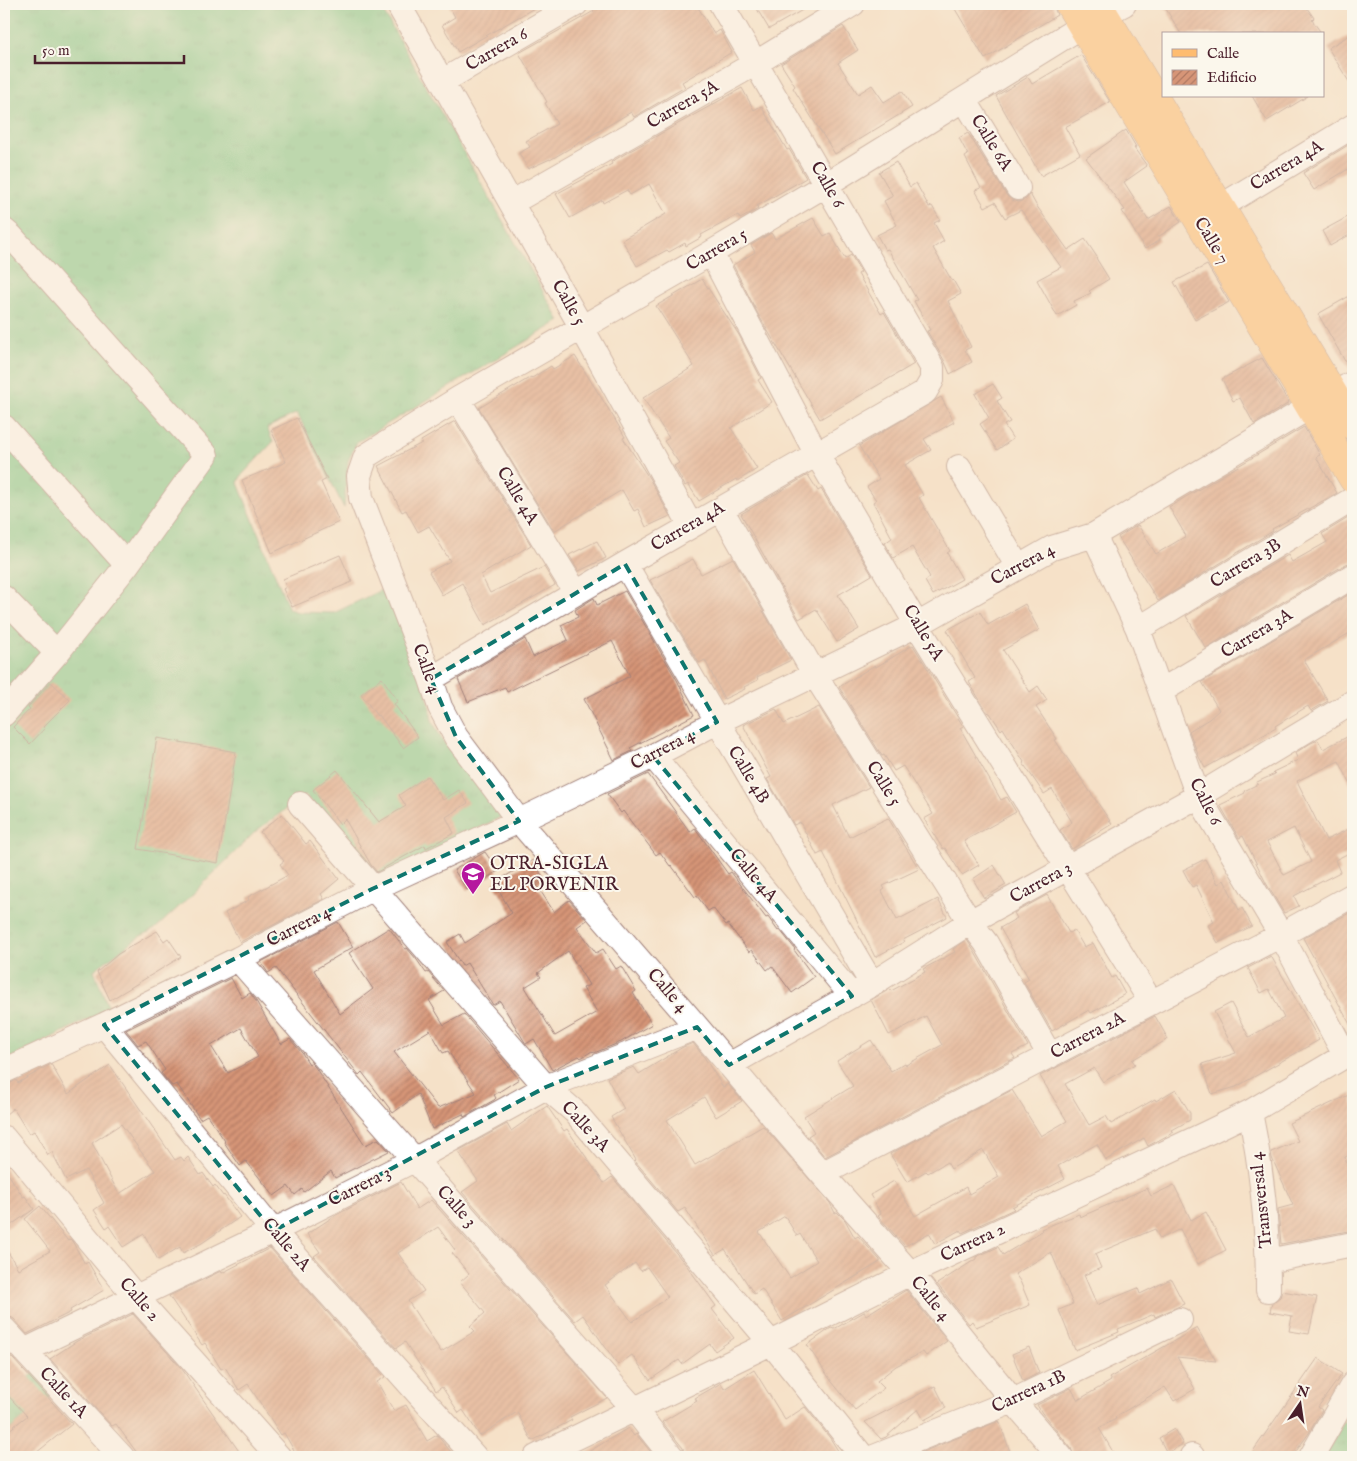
<svg xmlns="http://www.w3.org/2000/svg" width="1357" height="1461" font-family="'IM FELL English',serif">
  <style>
    .grass { fill: url(#grass-tufts); stroke: #62755c }
    .building { fill: url(#building-hatch); fill-rule: evenodd }
    .lines { fill: none; stroke-linecap: round; stroke-linejoin: round }
    .minor-casing { stroke: #a0807a; stroke-width: 26 }
    .major-casing { stroke: #a0807a; stroke-width: 29 }
    .minor { stroke: #fff; stroke-width: 24 }
    .major { stroke: #febc70; stroke-width: 28 }
    .marked { fill: none; stroke: #0f766e; stroke-width: 4; stroke-dasharray: 10 6; stroke-linejoin: round }
    .labels { text-anchor: middle; dominant-baseline: central; stroke-width: 4; stroke-linejoin: round; paint-order: stroke }
    .street-label { font-size: 18px; fill: #4a1f2b; stroke: #fbf7ec }
    .poi-label { font-size: 18px; fill: #4a1f2b; stroke: #fbf7ec; text-anchor: start }
  </style>
  <defs>
    <pattern id="grass-tufts" width="24" height="20" patternUnits="userSpaceOnUse" patternTransform="scale(1.25)"><rect width="24" height="20" fill="#79cb8d"/><path d="M3 7l-1-3M5 7V3M7 7l1-3M15 17l-1-3M17 17v-4M19 17l1-3" fill="none" stroke="#6aae7a"/></pattern>
    <pattern id="building-hatch" width="6" height="6" patternUnits="userSpaceOnUse" patternTransform="scale(1.25)"><rect width="6" height="6" fill="#d69577"/><path d="M-1 1l2-2M0 6l6-6M5 7l2-2" fill="none" stroke="#b07962"/></pattern>
  </defs>
  <rect width="100%" height="100%" fill="#fbf7ec"/>
  <filter id="ink" filterUnits="userSpaceOnUse"><feTurbulence type="fractalNoise" baseFrequency=".02" numOctaves="2"/><feDisplacementMap in="SourceGraphic" scale="10" xChannelSelector="R" yChannelSelector="G"/><feConvolveMatrix kernelMatrix="1 2 1 2 8 2 1 2 1" color-interpolation-filters="sRGB"/></filter>
  <filter id="wash" filterUnits="userSpaceOnUse"><feTurbulence type="fractalNoise" baseFrequency=".0096" numOctaves="4" result="noise"/><feDisplacementMap in="SourceGraphic" scale="20" xChannelSelector="R" yChannelSelector="G"/><feGaussianBlur stdDeviation="1.12" result="paint"/><feColorMatrix in="noise" values="0 0 0 0 0 0 0 0 0 0 0 0 0 0 0 0 0 1.4 0 .05"/><feComposite in="paint" operator="in"/></filter>
  <g filter="url(#wash)">
    <rect width="100%" height="100%" fill="#f5e1c8"/>
    <path class="grass" d="M4,4H379L560,321L357,442L348,461L344,508L297,413L267,428L273,442L241,476L238,483L289,609L298,612L334,613L391,585L429,702L432,720L442,740L503,816L377,879L305,795L256,831L196,891L155,929L139,937L94,970L109,1009L4,1061Z
      M36,1371L55,1393L4,1434V1393L9,1396Z
      M1353,1406V1457H1324Z"/>
    <g id="blocks">
      <path class="building" d="M448,4H541L458,52L442,25L455,17Z
        M590,4H696L714,34L720,30L732,52L682,82L685,87L634,117L631,112L550,160V159L528,169L519,153L530,147L526,141L557,124L545,103L547,102L519,53L594,11Z
        M754,4H813L769,29Z
        M952,4H1053L1057,15L985,59Z
        M1163,4H1304L1314,18L1312,20L1322,34H1181Z
        M843,26L858,50L838,63L858,94L872,85L884,102L902,91L912,107L835,154L793,88L795,86L781,64Z
        M1353,33V88L1328,48Z
        M1081,55L1110,102L1065,127L1080,154L1041,176L996,96L1028,77L1032,84Z
        M742,88L754,110L761,106L787,150L789,149L806,178L757,206L758,209L740,219L738,215L701,235L702,237L686,246L685,243L669,252L667,250L637,266L622,240L666,214L649,184L630,195L627,190L603,203L602,200L570,218L556,194L612,164L611,162L630,151Z
        M1252,96H1308L1267,121Z
        M1126,130L1136,147L1134,148L1147,166L1124,182L1148,220L1171,206L1181,222L1158,237L1160,240L1145,249L1122,211L1125,210L1086,158Z
        M968,133L1007,196L1012,200L1019,202L1026,199L1030,194L1036,205L1068,250L1085,239L1097,257L1096,258L1109,279L1089,291L1091,293L1074,301L1076,305L1057,316L1037,280L1061,267L1021,210L1005,218L995,202L985,207L975,190L981,188L965,157L968,155L959,138Z
        M1353,142V166L1314,190L1303,173Z
        M896,162L910,187L916,183L929,207L932,206L940,220L934,223L944,241L933,248L952,281L953,280L961,294L948,301L971,347L965,350L972,362L950,374L944,360L927,331L930,330L914,301L917,300L888,249L885,250L877,235L897,225L884,201L893,196L879,172Z
        M1353,214V233L1330,246L1322,231Z
        M813,218L824,236L830,233L845,259L851,255L861,272L858,274L881,314L884,312L914,364L820,419L759,316L733,265L755,252L751,245L771,233L775,239Z
        M1207,265L1229,302L1195,320L1174,282Z
        M702,279L739,335L761,378L758,380L772,402L731,428L757,469L737,481L736,479L699,501L688,484L685,486L674,466L679,463L664,441L669,438L643,398L694,366L656,306Z
        M1353,294V369L1350,370L1318,314Z
        M575,356L614,418L625,437L623,438L649,478L670,516L646,527L638,509L634,511L622,490L554,531L479,408L531,377L532,378L551,366L553,369Z
        M1262,358L1289,403L1254,424L1240,398L1233,401L1222,379Z
        M993,384L1002,398L997,401L1010,422L1004,425L1013,439L997,450L980,424L989,418L975,394Z
        M941,397L954,422L924,439L931,450L905,465L923,495L919,498L950,551L947,553L962,579L933,595L925,581L930,577L912,547L893,558L885,543L892,538L873,502L876,500L867,487L879,479L859,446Z
        M297,418L327,479L321,482L339,522L272,553L242,480L286,462L271,430Z
        M455,421L531,545L481,575L490,593L544,567L555,585L485,625L462,583L442,595L429,572L450,561L429,526L418,532L406,510L402,512L378,466L422,443L421,441Z
        M1304,427L1320,455L1316,457L1337,493L1272,529L1273,531L1158,601L1118,537L1138,525L1156,554L1186,536L1169,507Z
        M808,475L818,491L821,489L872,575L838,595L859,629L837,642L816,609L799,619L741,514Z
        M1353,515V562L1346,564L1206,648L1186,616L1288,555L1292,562L1327,542L1322,534Z
        M597,541L606,558L579,571L569,555Z
        M340,555L352,582L292,607L283,589L286,587L283,579Z
        M733,558L791,660L757,677L758,680L744,687L745,689L724,699L705,660L699,663L650,580L693,559L701,574Z
        M625,591L677,680L694,715L630,748L632,751L614,760L584,699L630,676L612,641L507,692L505,687L468,702L458,679L525,639L533,657L568,640L561,625L578,617L575,610L594,598L597,605Z
        M1353,592V631L1304,660L1328,701L1311,711L1308,706L1275,726L1276,728L1205,768L1199,757L1189,731L1209,719L1219,710L1202,682Z
        M1025,604L1039,630L1003,650L1030,692L1038,686L1047,700L1036,707L1057,739L1055,740L1065,755L1112,824L1072,849L1060,830L1072,822L1052,789L1044,794L1023,763L1024,762L1003,728L1001,730L990,713L987,712L969,682L975,678L947,630L980,612L988,625Z
        M913,645L963,726L960,728L1001,800L1007,797L1016,812L964,841L979,865L962,875L945,848L943,849L924,819L933,814L903,766L894,771L884,755L882,756L839,687L875,665L876,667Z
        M382,678L398,701L394,704L418,737L403,748L379,715L377,716L361,694Z
        M51,682L70,700L43,727L45,728L30,744L13,727L30,709L28,707Z
        M819,707L869,787L833,805L849,837L888,818L919,869L883,886L885,889L882,891L897,920L938,899L947,917L903,940L904,942L875,957L823,852L817,855L800,822L794,825L767,779L771,777L743,725L776,709L784,724Z
        M1353,734V789L1339,761L1297,781L1326,840L1353,827V851L1335,860L1340,872L1294,896L1299,906L1284,913L1266,883L1243,836L1239,838L1220,805L1245,793L1244,791L1258,784L1257,782L1275,774L1273,772L1298,760L1295,753L1311,743L1318,740L1323,749ZM1294,828L1311,862L1284,875L1267,842Z
        M157,738L236,752L218,863L138,849Z
        M337,770L379,822L406,806L399,795L427,776L443,800L459,790L468,803L446,817L454,833L426,848L425,845L377,872L371,865L345,819L340,824L313,790Z
        M648,774L690,832L695,828L728,874L731,872L766,918L768,917L778,931L780,930L795,949L794,950L814,977L792,993L772,966L767,970L752,950L749,952L728,924L726,925L713,908L708,911L697,896L695,897L671,865L670,866L660,852L656,855L623,811L621,813L607,794Z
        M282,814L306,844L310,841L339,879L321,894L324,899L240,942L225,913L249,900L248,897L288,875L280,864L284,861L260,832Z
        M485,852L498,871L467,890L454,870Z
        M1205,859L1218,884L1224,880L1239,910L1242,908L1252,926L1218,943L1208,925L1214,922L1196,885L1192,887L1183,870Z
        M533,860L544,879L536,884L554,912L569,900L587,920L577,927L596,953L603,949L616,969L621,966L636,991L633,993L652,1024L621,1042L594,1053L592,1051L581,1058L579,1056L552,1070L534,1039L526,1044L500,1001L493,1005L467,963L462,966L447,942L460,934L465,943L512,913L494,883ZM568,951L589,985L583,988L597,1012L555,1036L525,987L541,977L538,973Z
        M994,865L1006,885L984,898L973,879Z
        M1047,895L1069,933L1074,930L1084,947L1093,943L1112,978L1115,976L1125,994L1091,1013L1089,1010L1052,1031L1024,982L1029,979L1000,928L1017,918L1014,913Z
        M1353,911V1030L1303,938Z
        M338,922L353,947L314,970L340,1014L373,989L349,953L389,928L405,949L407,948L417,960L426,973L428,972L444,991L429,1000L444,1025L464,1014L519,1079L494,1095L496,1098L494,1100L464,1117L463,1114L432,1129L418,1094L393,1113L362,1072L359,1075L276,968L268,973L261,962ZM430,1030L443,1053L448,1051L476,1093L438,1108L394,1052Z
        M157,931L164,941L168,938L181,957L110,1000L97,972L118,954Z
        M967,940L974,951L1028,1046L1012,1054L1015,1058L825,1157L808,1136L814,1132L804,1116L853,1086L837,1061L871,1040L891,1071L905,1063L906,1065L942,1045L926,1016L889,1035L871,1000L890,989L891,991L925,972L923,969L955,952L953,949Z
        M1271,956L1319,1040L1236,1087L1212,1094L1202,1064L1236,1053L1214,1012L1231,1003L1249,1037L1284,1018L1269,989L1261,993L1248,968Z
        M231,978L242,998L250,993L256,1001L281,1044L290,1039L302,1053L309,1064L311,1063L315,1067L365,1145L378,1139L389,1151L335,1178L331,1171L304,1192L302,1189L295,1195L288,1186L274,1196L246,1161L240,1166L224,1142L225,1141L207,1115L200,1119L177,1084L172,1086L161,1073L165,1070L146,1041L138,1045L126,1030ZM241,1028L258,1057L228,1073L211,1046Z
        M1155,1016L1168,1039L1132,1060L1135,1064L1103,1082L1094,1068L1065,1084L1089,1125L1106,1116L1111,1124L1155,1099L1156,1101L1176,1089L1190,1113V1120L1172,1130L1174,1132L1148,1146L1144,1138L1106,1160L1097,1144L1058,1166L1065,1179L1012,1207L1014,1209L962,1233L960,1230L935,1244L929,1233L905,1246L878,1216L881,1214L870,1195L894,1181L915,1216L966,1187L969,1194L999,1177L983,1150L951,1169L947,1162L928,1173L926,1171L907,1182L890,1154L1012,1090L1041,1136L1067,1121L1040,1076Z
        M693,1043L704,1057L723,1087L728,1084L742,1101L716,1117L704,1097L667,1120L695,1165L763,1126L830,1203L835,1213L837,1212L845,1220L855,1238L858,1236L880,1260V1262L782,1321L762,1289L754,1294L725,1249L715,1255L685,1208L678,1212L635,1161L636,1160L611,1117L624,1109L607,1078L634,1067L639,1074L683,1047ZM785,1216L797,1236L800,1234L817,1261L790,1278L759,1232Z
        M51,1064L68,1094L110,1065L175,1160L181,1157L184,1161L188,1157L200,1175L203,1173L213,1187L215,1185L223,1196L224,1195L240,1217L202,1243L183,1253L180,1247L158,1260L144,1234L123,1247L109,1226L106,1228L94,1210L104,1203L86,1170L66,1180L52,1152L48,1155L34,1131L29,1134L13,1108L4,1116V1088L9,1084L16,1080L18,1083ZM121,1124L155,1171L119,1194L92,1143Z
        M1353,1093V1153L1345,1157L1353,1191V1230L1281,1244L1278,1209L1293,1205L1272,1158L1271,1152L1298,1141L1289,1123Z
        M547,1106L564,1131L567,1129L604,1183L612,1177L687,1266L716,1306L712,1309L734,1338L715,1351L710,1344L682,1364L679,1360L650,1380L632,1355L618,1365L583,1315L575,1321L462,1192L478,1181L458,1151L507,1124L511,1131ZM635,1263L641,1271L647,1267L668,1297L632,1322L605,1285Z
        M4,1167L23,1197L25,1196L34,1209L4,1230Z
        M401,1182L417,1209L431,1200L607,1398L570,1417L572,1420L532,1441L517,1412L480,1436L463,1410L459,1413L442,1387L436,1391L405,1342L396,1348L314,1256L320,1252L307,1234L336,1215ZM438,1227L455,1250L452,1253L469,1274L460,1282L485,1313L470,1326L475,1331L441,1352L408,1301L424,1291L398,1253Z
        M1174,1185L1191,1220L1206,1212L1226,1250L1198,1264L1180,1229L1160,1239L1155,1229L1095,1254L1101,1268L1084,1275L1097,1305L1138,1288L1140,1294L1171,1279L1184,1304L1155,1317L1154,1314L1118,1329L1119,1332L1075,1350L1059,1310L1073,1304L1051,1252L1015,1274L1020,1281L1030,1305L976,1327L972,1321L969,1324L937,1284L976,1259V1257L998,1247L1003,1255L1042,1231L1041,1229L1079,1214L1080,1217L1147,1188L1151,1196Z
        M40,1206L68,1241L70,1239L72,1241L85,1264L88,1262L104,1290L70,1310L71,1312L27,1334L14,1319L9,1316H4V1245L18,1269L50,1251L25,1219Z
        M270,1248L383,1375L385,1377L377,1382L394,1411L406,1405L427,1441L437,1435L455,1457H298L284,1433L281,1435L248,1384L239,1390L225,1367L221,1369L205,1343L202,1345L169,1296L221,1271L222,1273Z
        M906,1290L947,1341L926,1356L923,1352L896,1366L877,1381L884,1388L855,1410L832,1382L807,1345L831,1328L834,1329L864,1312L866,1315Z
        M1282,1291L1317,1297L1309,1334L1289,1331L1292,1316L1270,1312L1272,1303L1280,1297Z
        M133,1314L182,1369L243,1457H140L116,1424L112,1426L50,1359L77,1341Z
        M1197,1328L1216,1361L1177,1357L1195,1389L1174,1401L1165,1387L1115,1417L1116,1419L1099,1428L1116,1457H1074L1071,1448L1042,1413L1037,1405L1071,1388L1078,1400L1111,1381L1109,1378Z
        M1029,1347L1039,1373L1023,1381L1012,1354Z
        M4,1349L72,1424L31,1457H4V1434L27,1416L4,1391Z
        M1318,1358L1342,1374L1318,1407L1322,1410L1309,1433L1292,1457H1249Z
        M754,1370L785,1420L805,1407L830,1438L842,1457H685L683,1448L662,1422L697,1401L695,1398L721,1383L724,1389Z
        M935,1386L946,1408L924,1420L918,1409L886,1437L881,1439L865,1422Z
        M999,1421L1012,1457H910Z
        M628,1428L634,1436L636,1434L655,1457H580Z
        M1174,1429L1183,1444L1167,1453L1159,1438Z"/>
    </g>
  </g>
  <g filter="url(#ink)">
    <use href="#blocks" fill-opacity="0" stroke="#a0807a" stroke-width="1"/>
    <g class="lines">
      <g class="minor-casing">
        <path id="minor" d="M398,4L582,328L691,526
          M443,81L576,4
          M964,99L1018,188
          M511,203L756,63L853,4
          M1220,207L1353,126
          M4,230L11,236L206,455L127,565L57,653L4,714
          M711,253L816,453L917,625L1151,1002
          M1334,394L1353,383
          M458,399L576,593
          M4,427L127,565
          M959,467L1018,567
          M721,509L815,675L970,922L986,943L1050,1056
          M1094,535L1138,629L1198,796L1281,935L1345,1055
          M625,564L872,984
          M4,598L57,653
          M1138,629L1353,499
          M431,679L625,564L925,392L932,380V367L721,4
          M1161,691L1353,576
          M653,756L852,996
          M300,804L546,1087L575,1112L771,1343L863,1457
          M238,959L635,1410L672,1457
          M104,1025L273,1231L475,1457
          M729,1065L872,984L970,922L1198,796L1353,702
          M4,1071L104,1025L238,959L372,889L519,821L653,756L717,722L917,625L1052,548L1094,535L1310,407
          M1250,1112C1262,1170 1268,1231 1268,1290
          M4,1138L136,1297L279,1457
          M822,1174L1281,935L1353,895
          M1268,1261L1353,1244
          M4,1329L122,1457
          M24,1351L273,1231L414,1160L546,1087L697,1027
          M536,1457L771,1343L910,1273L1207,1133L1250,1112L1353,1051
          M874,1457L1013,1401L1180,1320
          M1061,1457L1013,1401L910,1273L822,1174L697,1027L519,821L456,737L440,707L431,679L361,498L359,476L366,456L458,399L711,253L827,184L1082,26L1124,4
          M1192,1457V1456
          M1311,1457L1353,1384"/>
      </g>
      <g class="major-casing">
        <path id="major" d="M1069,4L1353,479
          M1098,4L1353,426"/>
      </g>
      <use href="#minor" class="minor"/>
      <use href="#major" class="major"/>
    </g>
  </g>
  <path d="M0 0H1357V1461H0ZM625,564L717,722L653,756L852,996L729,1065L697,1027L546,1087L273,1231L104,1025L372,889L519,821L456,737L431,679Z" fill="#f5e1c8" fill-opacity=".55" fill-rule="evenodd"/>
  <path class="marked" d="M625,564L717,722L653,756L852,996L729,1065L697,1027L546,1087L273,1231L104,1025L372,889L519,821L456,737L431,679Z"/>
  <defs>
    <g id="school-pin" transform="scale(1.25)"><path d="M0 17L-7.5 6A9.5 9.5 0 1 1 7.5 6Z" fill="#b5179e" stroke="#fbf7ec"/><path d="M0-5L7-2L0 1L-7-2ZM-4 1L0 2.5L4 1V4Q0 6-4 4Z" fill="#fff"/></g>
  </defs>
  <g fill-rule="evenodd">
    <use href="#school-pin" x="473" y="874"/>
  </g>
  <g class="labels">
    <g class="street-label">
      <text transform="translate(497 50) rotate(-30)">Carrera 6</text>
      <text transform="translate(683 105) rotate(-30)">Carrera 5A</text>
      <text transform="translate(991 143) rotate(58)">Calle 6A</text>
      <text transform="translate(1287 166) rotate(-31)">Carrera 4A</text>
      <text transform="translate(827 185) rotate(60)">Calle 6</text>
      <text transform="translate(1211 241) rotate(59)">Calle 7</text>
      <text transform="translate(717 250) rotate(-30)">Carrera 5</text>
      <text transform="translate(568 303) rotate(60)">Calle 5</text>
      <text transform="translate(517 496) rotate(59)">Calle 4A</text>
      <text transform="translate(688 527) rotate(-30)">Carrera 4A</text>
      <text transform="translate(1246 564) rotate(-31)">Carrera 3B</text>
      <text transform="translate(1023 565) rotate(-28)">Carrera 4</text>
      <text transform="translate(923 633) rotate(59)">Calle 5A</text>
      <text transform="translate(1257 634) rotate(-31)">Carrera 3A</text>
      <text transform="translate(426 669) rotate(70)">Calle 4</text>
      <text transform="translate(663 750) rotate(-27)">Carrera 4</text>
      <text transform="translate(748 775) rotate(59)">Calle 4B</text>
      <text transform="translate(883 784) rotate(58)">Calle 5</text>
      <text transform="translate(1205 802) rotate(63)">Calle 6</text>
      <text transform="translate(753 876) rotate(50)">Calle 4A</text>
      <text transform="translate(1041 883) rotate(-29)">Carrera 3</text>
      <text transform="translate(299 927) rotate(-27)">Carrera 4</text>
      <text transform="translate(667 991) rotate(49)">Calle 4</text>
      <text transform="translate(1088 1036) rotate(-28)">Carrera 2A</text>
      <text transform="translate(585 1127) rotate(47)">Calle 3A</text>
      <text transform="translate(360 1187) rotate(-27)">Carrera 3</text>
      <text transform="translate(1262 1200) rotate(-96)">Transversal 4</text>
      <text transform="translate(456 1207) rotate(48)">Calle 3</text>
      <text transform="translate(973 1243) rotate(-25)">Carrera 2</text>
      <text transform="translate(286 1245) rotate(49)">Calle 2A</text>
      <text transform="translate(930 1299) rotate(51)">Calle 4</text>
      <text transform="translate(139 1300) rotate(49)">Calle 2</text>
      <text transform="translate(1029 1392) rotate(-25)">Carrera 1B</text>
      <text transform="translate(63 1393) rotate(47)">Calle 1A</text>
    </g>
    <g class="poi-label">
      <text x="490" y="864">OTRA-SIGLA<tspan x="490" dy="21">EL PORVENIR</tspan></text>
    </g>
  </g>
  <rect width="1357" height="1461" fill="none" stroke="#fbf7ec" stroke-width="20"/>
  <rect x="1162" y="32" width="162" height="65" fill="#fbf7ec" stroke="#b4a19f"/>
  <rect x="1172" y="49" width="25" height="8" fill="#febc70" stroke="#b4a19f"/>
  <text x="1207" y="58" font-size="15" fill="#4a1f2b">Calle</text>
  <rect x="1172" y="70" width="25" height="15" fill="url(#building-hatch)" stroke="#b4a19f"/>
  <text x="1207" y="82" font-size="15" fill="#4a1f2b">Edificio</text>
  <g transform="translate(1300 1404) rotate(13)" stroke="#fbf7ec" stroke-width="4" paint-order="stroke">
  <path d="M0-4L9 19L0 12L-9 19Z" fill="#4a1f2b"/>
  <text y="-8" font-size="14" font-weight="bold" text-anchor="middle" fill="#4a1f2b">N</text>
  </g>
  <path d="M35 55v8h149v-8" fill="none" stroke="#4a1f2b" stroke-width="2.5"/>
  <text x="42" y="55" font-size="15" fill="#4a1f2b" stroke="#fbf7ec" stroke-width="4" paint-order="stroke">50 m</text>
</svg>
